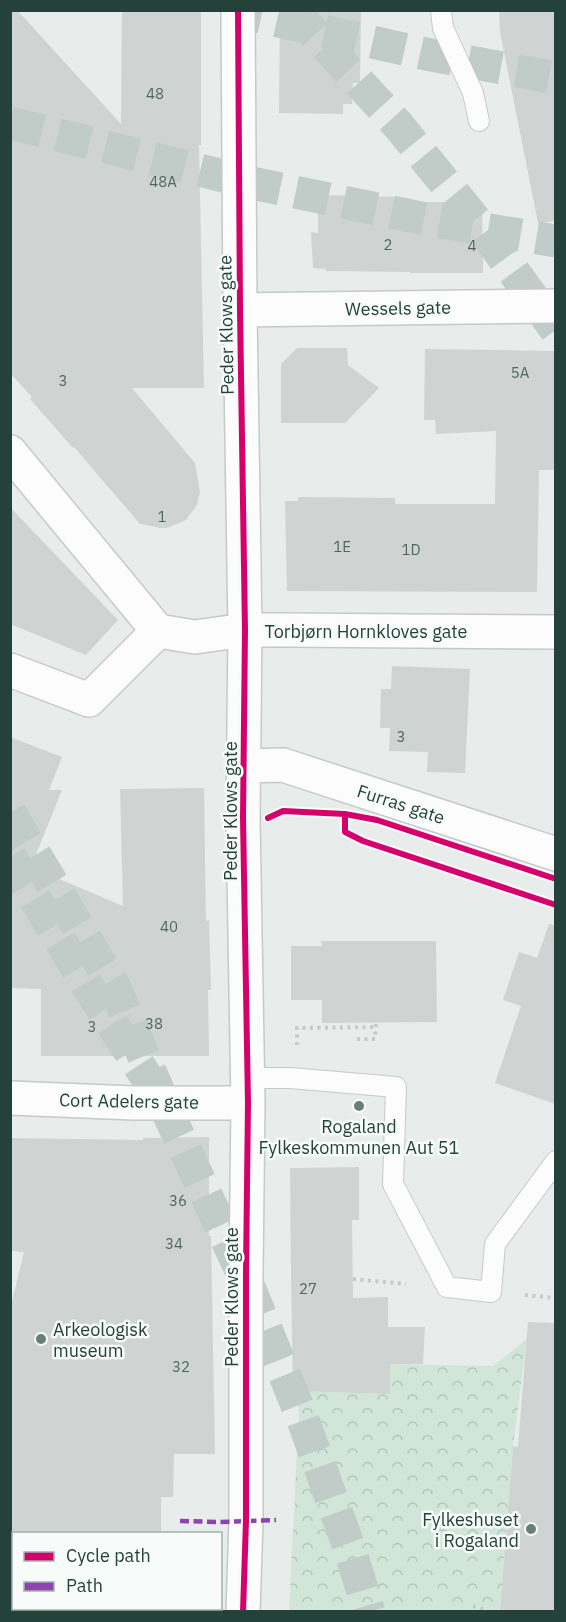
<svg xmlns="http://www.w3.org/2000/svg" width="566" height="1622" font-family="'IBM Plex Sans',sans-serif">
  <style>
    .park { fill: url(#park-crowns) }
    .building { fill: #cfd4d2 }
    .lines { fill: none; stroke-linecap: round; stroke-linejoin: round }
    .trunk-tunnel { stroke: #c1cbc8; stroke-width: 33; stroke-dasharray: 33 16; stroke-linecap: butt }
    .motorway-tunnel { stroke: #c1cbc8; stroke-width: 33; stroke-dasharray: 33 16; stroke-linecap: butt }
    .service-casing { stroke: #c5cac8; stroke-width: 22 }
    .minor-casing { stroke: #c5cac8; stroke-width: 36 }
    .path { stroke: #c3ccca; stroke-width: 4; stroke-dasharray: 3 4.5; stroke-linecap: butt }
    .service { stroke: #fcfcfc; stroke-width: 20 }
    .minor { stroke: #fcfcfc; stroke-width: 33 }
    .quiet { stroke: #8e44ad; stroke-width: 4.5; stroke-dasharray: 9 4.5; stroke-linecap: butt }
    .cycleway-casing { stroke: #f7fbf9; stroke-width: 10 }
    .cycleway { stroke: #d6006c; stroke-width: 6 }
    .poi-dot { fill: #697e78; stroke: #f7fbf9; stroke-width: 2 }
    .labels { text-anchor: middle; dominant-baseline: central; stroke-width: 5; stroke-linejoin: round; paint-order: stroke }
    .number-label { font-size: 15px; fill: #506761 }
    .street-label { font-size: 18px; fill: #24423a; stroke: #f7fbf9 }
    .poi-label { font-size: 18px; fill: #24423a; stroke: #f7fbf9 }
  </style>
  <defs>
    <pattern id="park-crowns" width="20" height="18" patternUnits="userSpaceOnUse" patternTransform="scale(1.5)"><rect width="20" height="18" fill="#d1e6d8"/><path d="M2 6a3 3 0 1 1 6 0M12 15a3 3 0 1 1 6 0" fill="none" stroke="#b3c6ba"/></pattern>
  </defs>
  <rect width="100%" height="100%" fill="#e8edeb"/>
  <path class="park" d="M527,1339L513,1446L500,1611L289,1612L299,1410L293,1391L390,1394V1364L493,1366Z"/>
  <path class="building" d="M10,10H17L121,124L122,10H201V145H199L204,388H132L195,463L200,492L197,505L186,520L167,528H161L140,524L74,447L73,448L30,399L32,397L10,373Z
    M280,10H361L360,83H353L352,104H343V114L279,113Z
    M499,10H555V221L538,223L500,32Z
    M327,195L399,197V202H482L483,273H410V272L326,271V269L313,268L311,232L318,233V201H327Z
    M297,348H347L348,365L379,388L345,423H281V364Z
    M425,349L555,351V470H539L537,592L287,591L285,501H298V497L395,498V504H495L496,431L436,434L435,420H424Z
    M10,507L118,620L86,655L10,624Z
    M392,666L470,669L465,773L427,772L428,752L389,751L390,728H380L381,689H391Z
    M10,737L62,757L49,790H62L31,867L123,906L120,789L204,788L206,921L209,920L211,990H208L209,1056H41V989L10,988Z
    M549,924L555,925V1104L495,1083L521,1006L503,1000L519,952L537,958Z
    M321,941H436L437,1022L322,1023V1000H291V946H322Z
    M209,1137V1236H211L215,1454H174L173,1497H161V1533H10V1310L24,1252L10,1251V1138L143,1140V1138Z
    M359,1167V1220H352L353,1298L388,1297V1327H425L423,1364H390V1394L293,1391L291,1275L290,1168Z
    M528,1322L555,1323V1611H500L513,1446L518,1447Z"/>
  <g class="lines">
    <path class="trunk-tunnel" d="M293,10L398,125L485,232L556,330
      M10,857L88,987L164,1104L251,1292L303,1420L350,1550L369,1612"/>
    <path class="motorway-tunnel" d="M229,10L426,54L556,78
      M10,123L247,182L435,221L556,241
      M10,813L115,988L164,1104"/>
    <g class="service-casing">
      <path id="service" d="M441,10L443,28L473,93L479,121
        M247,1078H290L396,1087L393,1184L447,1287L491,1292L495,1244L556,1161"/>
    </g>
    <g class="minor-casing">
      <path id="minor" d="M238,10L240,310L245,630L243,818L248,1103L246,1271V1520L243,1612
        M240,310L556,306
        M10,452L158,631L195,637L245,630H285L556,632
        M10,670L89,700L158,631
        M245,766L283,765L556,854
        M10,1098L134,1103H248
        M10,1583H14"/>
    </g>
    <path class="path" d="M357,1039H375L376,1023
      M297,1045V1028L376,1027
      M353,1279L406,1284
      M525,1295L556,1298
      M473,1606L487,1610V1612"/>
    <use href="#service" class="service"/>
    <use href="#minor" class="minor"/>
    <path class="quiet" d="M180,1521L221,1522L276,1520"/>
    <g class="cycleway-casing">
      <path id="cycleway" d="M238,10L240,310L245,630L243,818L248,1103L246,1271V1520L243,1612
        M345,814V832L363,841L556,905
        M268,818L283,811L345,814L377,820L556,879"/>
    </g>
    <use href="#cycleway" class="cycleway"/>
  </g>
  <g class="poi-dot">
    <circle cx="359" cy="1106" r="6"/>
    <circle cx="41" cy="1339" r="6"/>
    <circle cx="531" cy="1529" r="6"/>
  </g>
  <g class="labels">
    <g class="number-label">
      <text x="155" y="93">48</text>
      <text x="163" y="181">48A</text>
      <text x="388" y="244">2</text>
      <text x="472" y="245">4</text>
      <text x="520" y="372">5A</text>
      <text x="63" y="380">3</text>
      <text x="162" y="516">1</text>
      <text x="342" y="546">1E</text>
      <text x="411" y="549">1D</text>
      <text x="401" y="736">3</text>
      <text x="169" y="926">40</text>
      <text x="154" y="1023">38</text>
      <text x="92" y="1026">3</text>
      <text x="178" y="1200">36</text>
      <text x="174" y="1243">34</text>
      <text x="308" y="1288">27</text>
      <text x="181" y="1366">32</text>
    </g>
    <g class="street-label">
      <text transform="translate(398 308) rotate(-1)">Wessels gate</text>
      <text transform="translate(226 325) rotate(-91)">Peder Klows gate</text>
      <text x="366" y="631">Torbjørn Hornkloves gate</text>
      <text transform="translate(401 804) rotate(18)">Furras gate</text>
      <text transform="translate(230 811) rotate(-90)">Peder Klows gate</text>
      <text transform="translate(129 1101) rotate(1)">Cort Adelers gate</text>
      <text transform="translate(231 1297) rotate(-90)">Peder Klows gate</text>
    </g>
    <g class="poi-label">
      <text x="359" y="1126">Rogaland<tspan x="359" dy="21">Fylkeskommunen Aut 51</tspan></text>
      <text x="53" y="1329" text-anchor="start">Arkeologisk<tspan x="53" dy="21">museum</tspan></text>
      <text x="519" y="1519" text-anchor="end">Fylkeshuset<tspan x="519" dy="21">i Rogaland</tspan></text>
    </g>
  </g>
  <rect width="566" height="1622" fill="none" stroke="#24423a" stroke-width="24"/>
  <rect x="12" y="1532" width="210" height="78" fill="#f7fbf9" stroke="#a3b1ad" stroke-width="1.5"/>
  <rect x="24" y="1552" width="30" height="9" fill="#d6006c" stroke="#a3b1ad" stroke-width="1.5"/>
  <text x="66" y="1562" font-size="18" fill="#24423a">Cycle path</text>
  <rect x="24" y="1582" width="30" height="9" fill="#8e44ad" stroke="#a3b1ad" stroke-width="1.5"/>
  <text x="66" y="1592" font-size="18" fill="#24423a">Path</text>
</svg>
